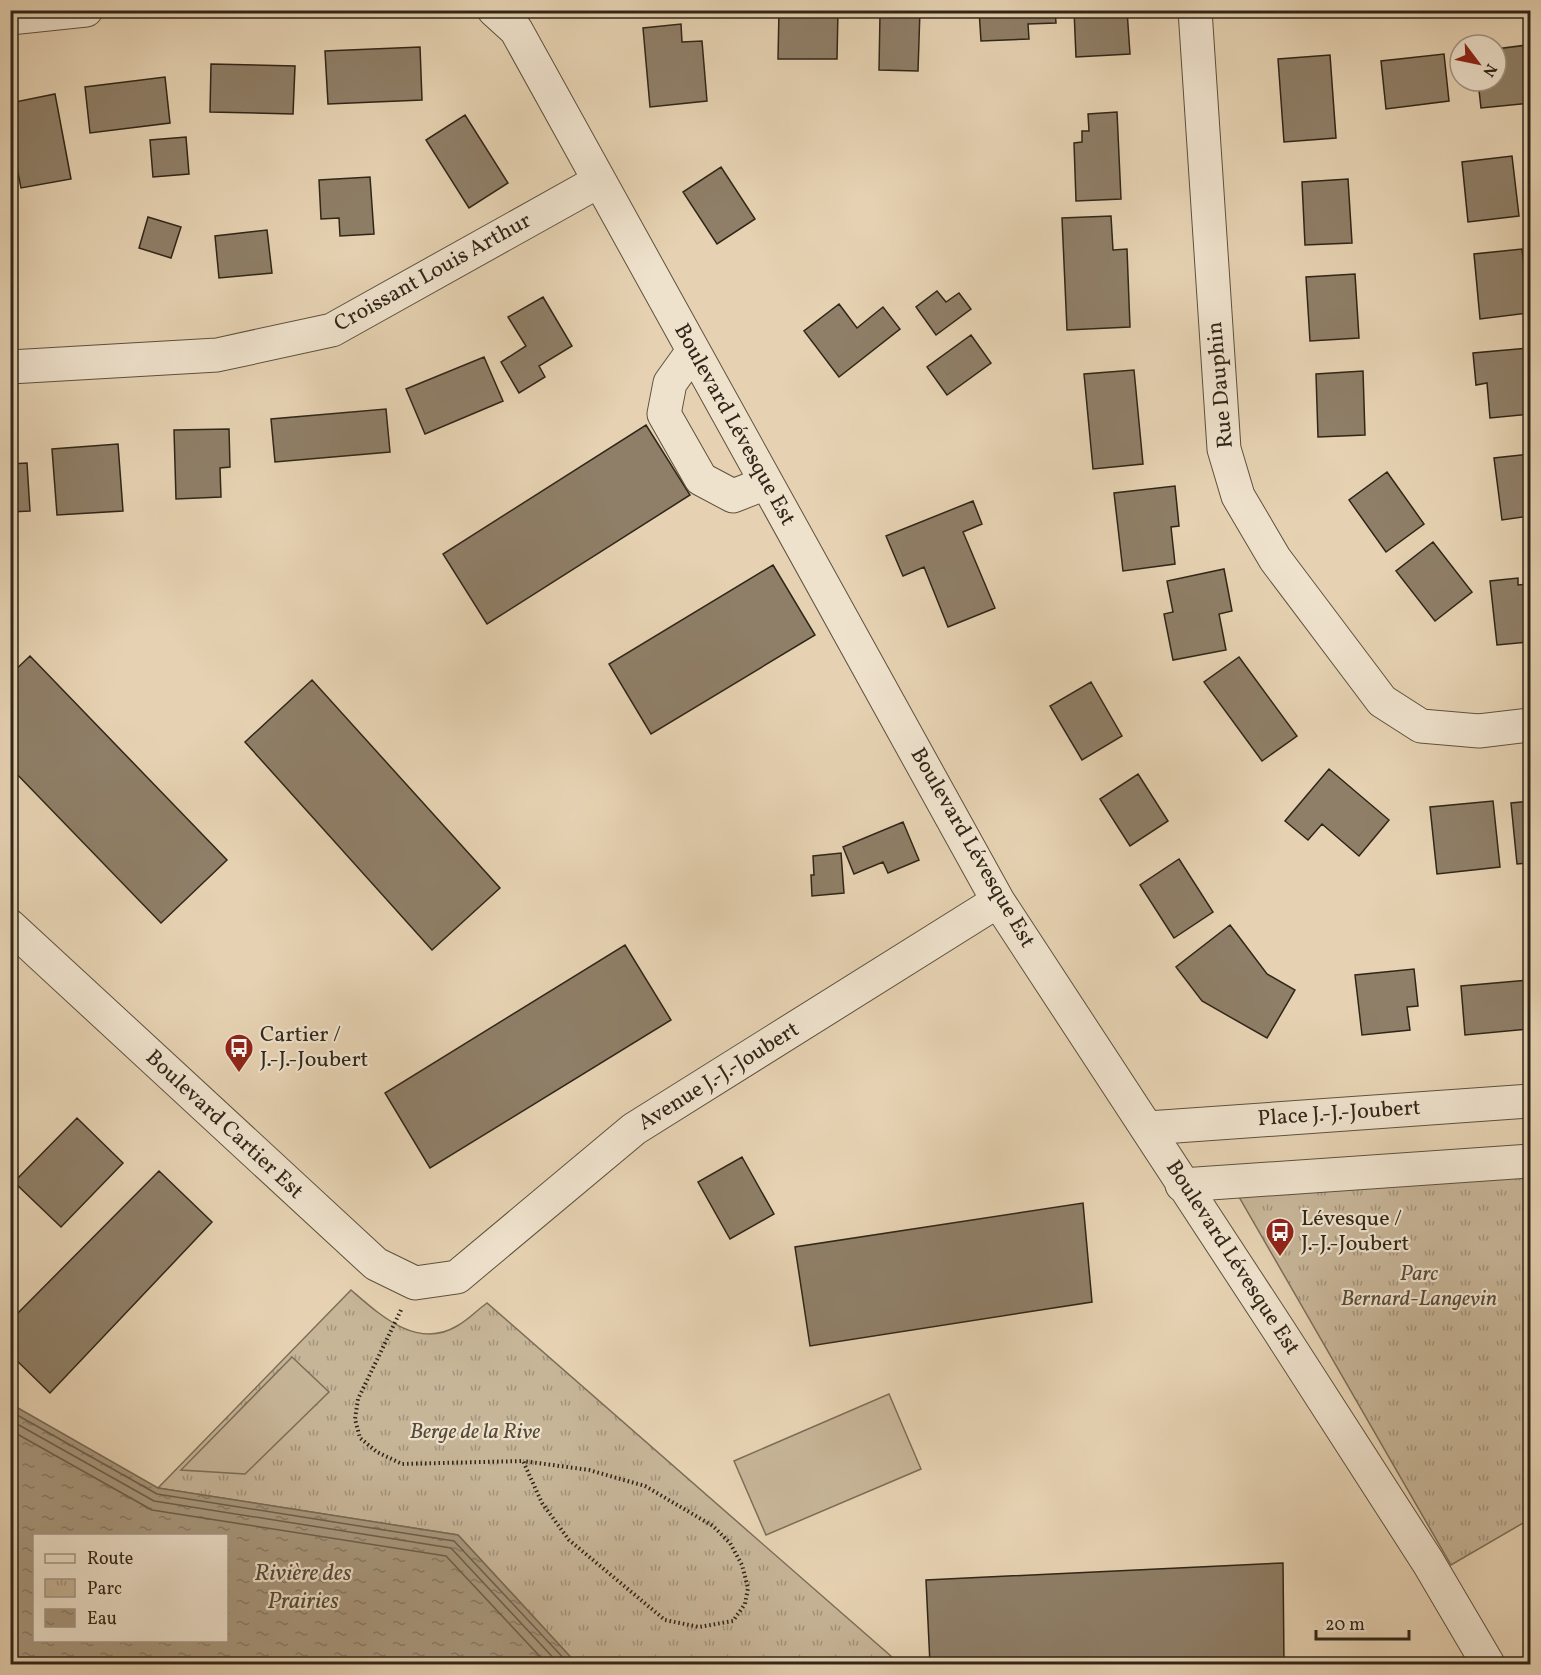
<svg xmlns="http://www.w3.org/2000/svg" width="1541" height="1675" font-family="Vollkorn,serif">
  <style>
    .park { fill: url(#park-tufts); stroke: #7c6e58; stroke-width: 1.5 }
    .garden { fill: #c7b598; stroke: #7c6e58; stroke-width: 1.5 }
    .water { fill: url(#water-ripples); stroke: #786a55; stroke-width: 1.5; fill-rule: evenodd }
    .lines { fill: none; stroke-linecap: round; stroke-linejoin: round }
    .shore { stroke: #6c5f4b; stroke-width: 1.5 }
    .building { fill: #8f7f68; stroke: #302618; stroke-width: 1.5 }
    .minor-casing { stroke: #5e513e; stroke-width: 35 }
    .path { stroke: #302618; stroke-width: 4; stroke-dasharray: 1.5 3; stroke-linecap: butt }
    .minor { stroke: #efe2cd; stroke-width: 33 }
    .labels { text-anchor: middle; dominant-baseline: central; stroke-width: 4.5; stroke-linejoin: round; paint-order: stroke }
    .street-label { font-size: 22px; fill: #302618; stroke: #efe2cd }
    .poi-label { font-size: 22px; fill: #302618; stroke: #efe2cd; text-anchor: start }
    .park-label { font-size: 22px; font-style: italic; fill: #564a38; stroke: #efe2cd }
    .water-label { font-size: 24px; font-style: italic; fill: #544837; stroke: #efe2cd }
  </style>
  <defs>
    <pattern id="park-tufts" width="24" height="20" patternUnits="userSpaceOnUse" patternTransform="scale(1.5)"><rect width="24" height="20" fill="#c7b598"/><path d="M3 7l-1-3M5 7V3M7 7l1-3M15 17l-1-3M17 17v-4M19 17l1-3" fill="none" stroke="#a2937b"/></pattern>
    <pattern id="water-ripples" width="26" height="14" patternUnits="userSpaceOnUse" patternTransform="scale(1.5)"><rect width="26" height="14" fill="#a8987e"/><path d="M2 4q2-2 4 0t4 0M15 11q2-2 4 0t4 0" fill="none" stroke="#897c66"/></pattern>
  </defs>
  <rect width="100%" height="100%" fill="#e6d2b2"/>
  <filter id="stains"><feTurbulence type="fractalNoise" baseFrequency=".00333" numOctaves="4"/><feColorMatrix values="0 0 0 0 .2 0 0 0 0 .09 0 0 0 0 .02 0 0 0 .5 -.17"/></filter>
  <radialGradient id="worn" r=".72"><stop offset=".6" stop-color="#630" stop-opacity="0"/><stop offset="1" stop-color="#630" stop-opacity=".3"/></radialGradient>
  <path class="park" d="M1530,1172V1519L1451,1565L1231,1183Z
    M351,1290C380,1315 417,1350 457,1326C468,1320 477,1310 487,1303L900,1664H577L458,1535L158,1488Z"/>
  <path class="garden" d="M292,1357L329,1392L245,1474L181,1470Z
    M889,1394L921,1469L766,1535L734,1461Z"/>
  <path class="water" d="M11,1404L158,1488L458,1535L577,1664H11ZM34,1536H226V1640H34Z"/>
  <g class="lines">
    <path class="shore" d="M10,1411L157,1494L454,1541L569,1664
      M10,1420L154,1501L451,1548L559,1664
      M10,1430L152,1510L446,1556L547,1664"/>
  </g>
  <path class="building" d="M779,10H838L837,59H778Z
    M884,10H920L918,71L879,70L880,14H884Z
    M979,10H1055L1056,23L1028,24L1029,39L981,41Z
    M1074,10H1127L1130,54L1076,57Z
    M681,24L682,42L702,41L707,101L650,107L643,28Z
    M1527,45L1530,103L1481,108L1478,81H1496V49Z
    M420,47L422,100L328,104L325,51Z
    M1444,54L1449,101L1386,109L1381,61Z
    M1330,55L1336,138L1284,142L1278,59Z
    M211,64L295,66L293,114L210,112Z
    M165,77L170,123L90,133L85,87Z
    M55,94L71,179L21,188L10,134V103Z
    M1117,112L1121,199L1076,201L1074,143L1082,142V131H1089L1088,114Z
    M465,115L508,183L469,208L426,140Z
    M186,137L189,174L153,177L150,140Z
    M1512,156L1519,216L1468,222L1462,162Z
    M721,167L755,219L717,244L683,192Z
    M370,177L374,234L340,236L339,218L321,219L319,180Z
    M1348,179L1352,243L1305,245L1302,182Z
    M1111,216L1113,250L1127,249L1130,327L1067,330L1062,218Z
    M148,217L181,227L171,258L139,248Z
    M267,230L272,273L219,278L215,236Z
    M1522,249L1529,313L1480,319L1474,254Z
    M1355,274L1359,338L1310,341L1306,277Z
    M937,291L946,302L959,293L971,309L936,335L916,307Z
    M543,297L572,346L539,366L545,377L519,393L501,362L526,346L508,317Z
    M839,304L857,328L883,307L900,329L839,377L804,331Z
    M971,335L991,363L947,395L927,367Z
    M1530,348V414L1490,418L1487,383L1476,385L1473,353Z
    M484,357L503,401L425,434L406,389Z
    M1134,370L1143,464L1093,469L1084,374Z
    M1363,371L1365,435L1318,437L1316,374Z
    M386,409L390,452L275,462L271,419Z
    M646,425L690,495L487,624L443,554Z
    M229,429L230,467L220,468L221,497L176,499L174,430Z
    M118,444L123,511L57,515L52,449Z
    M1530,454V516L1502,520L1494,458Z
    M27,463L30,511L10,512V464Z
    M1387,472L1424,524L1386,552L1349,500Z
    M1175,486L1179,526L1171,527L1175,564L1123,571L1114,493Z
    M973,501L982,524L963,532L995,608L948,627L924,567L903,576L886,536Z
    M1433,542L1472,592L1435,621L1396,571Z
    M773,565L815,635L651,734L609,664Z
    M1224,569L1232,611L1219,614L1226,650L1173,660L1164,614L1173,612L1167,581Z
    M1518,578V585L1530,584V642L1497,645L1490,581Z
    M30,656L227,860L161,923L10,767V675Z
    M1239,657L1297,736L1262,761L1204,682Z
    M312,680L500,888L432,950L245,742Z
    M1091,682L1122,736L1082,760L1050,706Z
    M1329,769L1389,820L1359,856L1322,824L1308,840L1285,821Z
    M1138,774L1168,821L1130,846L1100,799Z
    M1493,801L1500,867L1437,874L1430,807Z
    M1530,801V863L1517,864L1511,803Z
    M903,822L919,860L888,873L883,862L854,874L843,847Z
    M841,853L844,893L812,896L811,875H814L813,856Z
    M1179,859L1213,912L1174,938L1140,885Z
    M1230,925L1267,974L1295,990L1267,1038L1202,1001L1176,967Z
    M625,945L671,1020L430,1168L385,1093Z
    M1414,969L1418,1006L1407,1007L1410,1030L1362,1035L1355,975Z
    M1530,980V1029L1465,1035L1461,986Z
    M77,1118L123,1163L61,1227L14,1182Z
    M742,1157L774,1214L730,1239L698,1182Z
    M159,1171L212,1222L50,1393L10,1354V1321Z
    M1083,1203L1092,1302L810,1346L795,1247Z
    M1283,1563L1284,1664H930L926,1580Z"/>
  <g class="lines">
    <g class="minor-casing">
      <path id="minor" d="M494,10L516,30L998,901L1280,1332L1428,1562L1488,1664
        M1195,10L1224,449L1238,496L1275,559L1382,701L1421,726L1479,731L1530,725
        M10,18L86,10
        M693,351L670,383L664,414L701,479L733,496L766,483
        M10,367L217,355L332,330L599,181
        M10,926L376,1264L415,1283L457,1277L634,1129L998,901
        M1148,1128L1530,1101
        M1182,1185L1530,1161"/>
    </g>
    <path class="path" d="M401,1310L358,1399L355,1419L360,1438L377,1452L402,1464L523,1461L542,1503L569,1540L665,1620L699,1627L733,1621L745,1604L748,1588L742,1565L730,1543L713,1526L645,1486L589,1470L523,1461"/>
    <use href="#minor" class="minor"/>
  </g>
  <defs>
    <g id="bus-pin" transform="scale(1.5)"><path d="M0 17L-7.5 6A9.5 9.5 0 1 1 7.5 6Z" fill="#8f2418" stroke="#efe2cd"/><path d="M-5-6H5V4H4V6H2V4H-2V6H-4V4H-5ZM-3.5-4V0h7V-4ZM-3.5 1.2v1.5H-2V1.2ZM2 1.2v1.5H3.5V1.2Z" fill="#fff"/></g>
  </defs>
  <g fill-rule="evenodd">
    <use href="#bus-pin" x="239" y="1048"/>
    <use href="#bus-pin" x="1280" y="1232"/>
  </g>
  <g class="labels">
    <g class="street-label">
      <text transform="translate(433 273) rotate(-29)">Croissant Louis Arthur</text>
      <text transform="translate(1221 385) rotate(-95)">Rue Dauphin</text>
      <text transform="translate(734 425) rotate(61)">Boulevard Lévesque Est</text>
      <text transform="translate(972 848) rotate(60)">Boulevard Lévesque Est</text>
      <text transform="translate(719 1077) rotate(-32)">Avenue J.-J.-Joubert</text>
      <text transform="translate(1339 1114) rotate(-4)">Place J.-J.-Joubert</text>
      <text transform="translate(224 1125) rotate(43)">Boulevard Cartier Est</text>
      <text transform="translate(1232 1258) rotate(57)">Boulevard Lévesque Est</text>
    </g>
    <g class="poi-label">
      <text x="260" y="1035">Cartier /<tspan x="260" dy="25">J.-J.-Joubert</tspan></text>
      <text x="1301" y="1219">Lévesque /<tspan x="1301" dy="25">J.-J.-Joubert</tspan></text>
    </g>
    <g class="park-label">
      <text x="1419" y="1274">Parc<tspan x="1419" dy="25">Bernard-Langevin</tspan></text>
      <text x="475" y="1432">Berge de la Rive</text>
    </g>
    <g class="water-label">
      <text x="303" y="1574">Rivière des<tspan x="303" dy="28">Prairies</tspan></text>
    </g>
  </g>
  <rect width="1541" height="1675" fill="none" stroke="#e6d2b2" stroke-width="36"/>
  <rect x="12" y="12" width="1517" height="1651" fill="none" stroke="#302618" stroke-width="3"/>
  <rect x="18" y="18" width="1505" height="1639" fill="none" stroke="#302618" stroke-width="1.5"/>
  <rect x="33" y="1534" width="195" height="108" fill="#efe2cd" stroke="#a39785" stroke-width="1.5"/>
  <rect x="45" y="1554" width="30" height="9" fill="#efe2cd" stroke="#a39785" stroke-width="1.5"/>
  <text x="87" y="1564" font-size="18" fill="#302618">Route</text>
  <rect x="45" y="1579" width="30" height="18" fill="url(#park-tufts)" stroke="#a39785" stroke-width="1.5"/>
  <text x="87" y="1594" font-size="18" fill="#302618">Parc</text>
  <rect x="45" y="1609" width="30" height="18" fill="url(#water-ripples)" stroke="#a39785" stroke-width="1.5"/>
  <text x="87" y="1624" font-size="18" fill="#302618">Eau</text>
  <g transform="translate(1478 63) rotate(122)"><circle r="28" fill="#efe2cd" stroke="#a39785" stroke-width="1.5"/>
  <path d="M0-4.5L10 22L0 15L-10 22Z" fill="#8f2418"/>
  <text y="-9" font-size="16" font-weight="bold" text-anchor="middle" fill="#302618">N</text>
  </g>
  <path d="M1316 1630v9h93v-9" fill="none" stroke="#302618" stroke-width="3"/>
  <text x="1325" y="1630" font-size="18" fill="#302618" stroke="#efe2cd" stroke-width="4.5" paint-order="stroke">20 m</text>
  <rect width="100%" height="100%" filter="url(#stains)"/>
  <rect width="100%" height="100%" fill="url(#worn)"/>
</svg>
